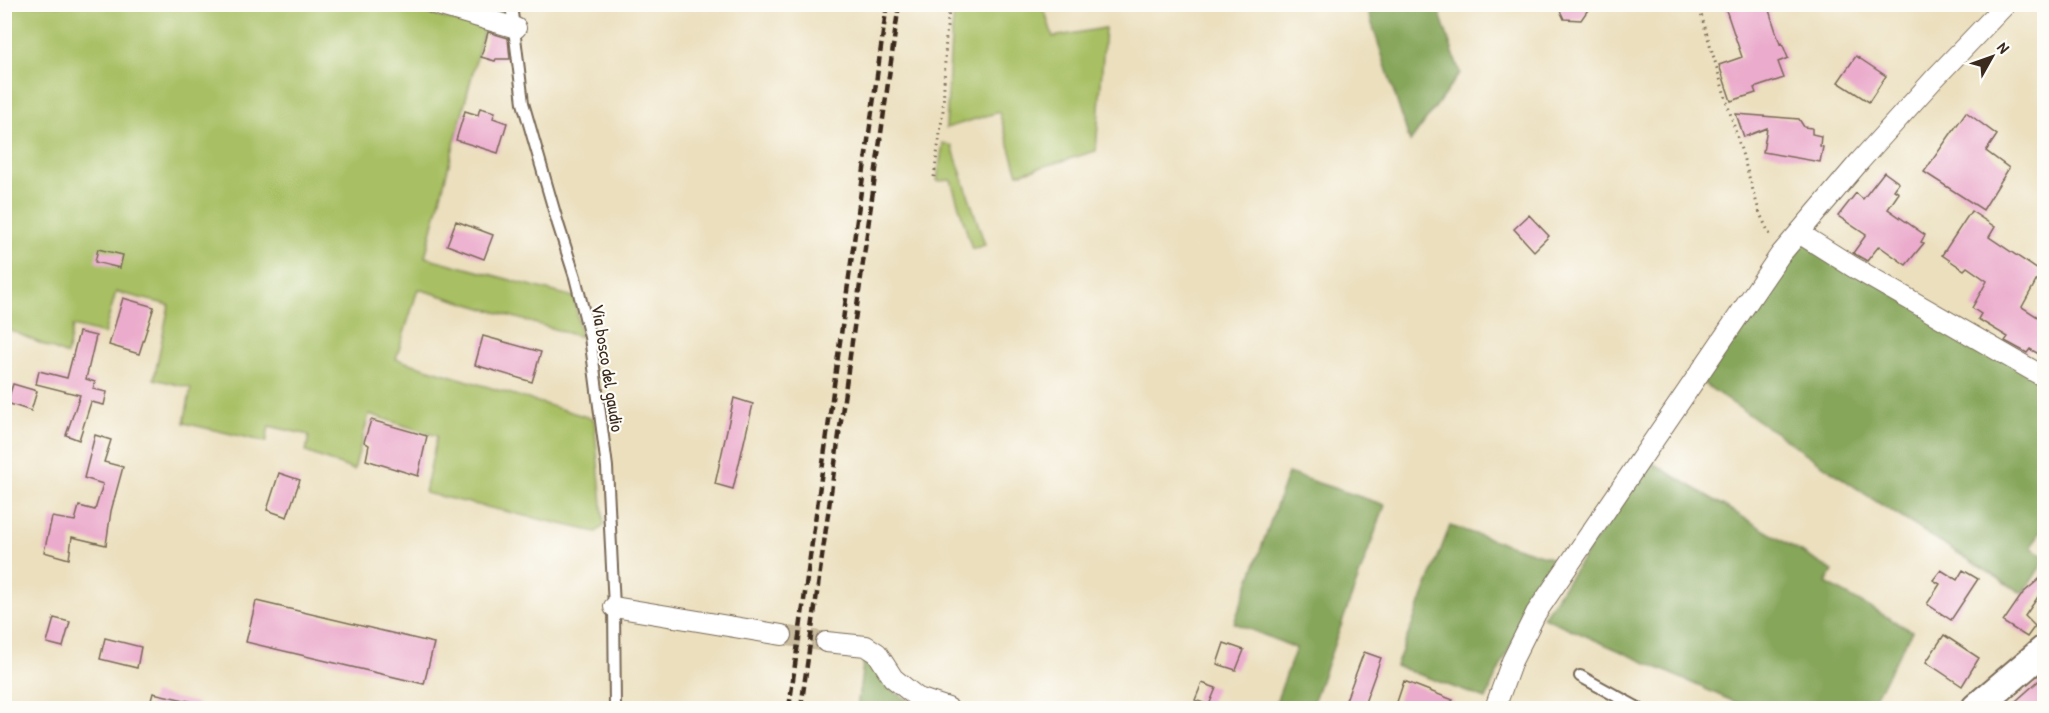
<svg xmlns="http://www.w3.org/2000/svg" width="2049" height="713" font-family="'Patrick Hand',sans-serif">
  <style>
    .green { fill: #a8bf64; stroke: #727441; stroke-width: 1.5 }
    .forest { fill: #86a65a; stroke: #60683c; stroke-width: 1.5 }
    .building { fill: #ebabcc }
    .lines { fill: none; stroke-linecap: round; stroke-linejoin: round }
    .street-tunnel { stroke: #c8bb9e; stroke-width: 20; stroke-dasharray: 20 10; stroke-linecap: butt }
    .lane-casing { stroke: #796956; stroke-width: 14 }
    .street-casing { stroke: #796956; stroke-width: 22 }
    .secondary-casing { stroke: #796956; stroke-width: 32 }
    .path { stroke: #796956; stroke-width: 3; stroke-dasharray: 1.5 4.5; stroke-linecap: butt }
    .lane { stroke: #fff; stroke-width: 10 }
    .street { stroke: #fff; stroke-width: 20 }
    .secondary { stroke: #fff; stroke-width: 28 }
    .rail { stroke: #3b2a1e; stroke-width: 4.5; stroke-dasharray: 9 4.5; stroke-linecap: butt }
    .labels { text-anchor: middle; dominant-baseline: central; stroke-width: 4.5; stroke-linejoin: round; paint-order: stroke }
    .street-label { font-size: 18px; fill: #3b2a1e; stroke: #fdfcf7 }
  </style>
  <rect width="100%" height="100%" fill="#fdfcf7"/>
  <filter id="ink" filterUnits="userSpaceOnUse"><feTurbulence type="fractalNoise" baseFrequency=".0167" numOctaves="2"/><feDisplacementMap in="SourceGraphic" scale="12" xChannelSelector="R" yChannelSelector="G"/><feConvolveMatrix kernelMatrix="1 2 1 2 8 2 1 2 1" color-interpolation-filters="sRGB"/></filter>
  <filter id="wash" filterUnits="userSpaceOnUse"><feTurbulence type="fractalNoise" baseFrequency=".008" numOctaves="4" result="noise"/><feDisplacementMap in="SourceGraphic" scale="24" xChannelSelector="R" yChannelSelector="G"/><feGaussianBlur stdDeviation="1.35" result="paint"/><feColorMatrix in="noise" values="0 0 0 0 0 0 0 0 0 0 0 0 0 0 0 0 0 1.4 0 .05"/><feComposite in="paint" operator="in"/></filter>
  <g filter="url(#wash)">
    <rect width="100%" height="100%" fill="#ebdfbe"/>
    <path class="green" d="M4,5H396L484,29L425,257L574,297L581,337L418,289L396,359L594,419L604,526L596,532L425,493L437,436L369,414L354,470L306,452L309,435L269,426L266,442L184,423L191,388L154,379L169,305L116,292L104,334L73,326L67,355L5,328V288L12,264L4,262Z
      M955,5H1043L1053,37L1105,28L1096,151L1018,174L999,112L946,128L951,39Z
      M943,143L952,146L985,245L972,249L951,180L937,181Z"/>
    <path class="forest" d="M1366,5H1437L1460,73L1410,142Z
      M1801,239L2044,382V526L2031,547L2044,556V561L2023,594L1877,502L1703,383Z
      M1649,461L1833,571L1826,583L1912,631L1869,708H1748L1543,617Z
      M1288,473L1385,505L1311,708H1274L1296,648L1234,623Z
      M1450,526L1560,561C1531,606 1506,650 1486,699L1396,666Z
      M864,657C873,663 876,671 882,679C894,695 911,702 929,708H857Z"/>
    <g id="blocks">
      <path class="building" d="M1557,4H1592L1581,20L1564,19Z
        M1724,4H1767L1780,44L1782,43L1788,58L1778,62L1784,78L1754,88L1756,93L1731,101L1719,65L1742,57Z
        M488,32L508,38L510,59H496L495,61L481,57Z
        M1856,56L1886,76L1869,102L1838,82Z
        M480,108L495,112L493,118L507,123L498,153L456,140L465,111L478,115Z
        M1966,112L1997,135L1986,151L2009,168L1983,210L1924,172Z
        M1736,114L1799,119L1804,127L1812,128V134L1821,136L1820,146L1823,147L1820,162L1763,152L1767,128L1744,137Z
        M1884,172L1899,183L1894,190L1899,193L1888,209L1925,235L1921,242L1924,243L1906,265L1879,246L1867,261L1853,253L1866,235L1838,216L1856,193L1863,199Z
        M1971,211L1995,227L1989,237L2041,272L2022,307L2044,321V357L2030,349L2027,353L2005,341L2008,337L1978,319L1981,314L1972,308L1987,281L1967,267L1964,270L1942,255Z
        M1529,215L1549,236L1534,251L1514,229Z
        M456,221L493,235L484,259L447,245Z
        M98,249L123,255L120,268L95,262Z
        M123,298L154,307L139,354L109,345Z
        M79,332L96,336L86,379L95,382L93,389L107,392L104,405L91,402L79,440L66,435L80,395L36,384L39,371L67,378Z
        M483,336L541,352L532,382L475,365Z
        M13,384L37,391L31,411L7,403Z
        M734,398L753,404L733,489L715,484Z
        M371,420L427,436L418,476L366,460L369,445L364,442Z
        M95,435L111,440L104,462L123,467L111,511L106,545L72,537L69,559L44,552L52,517L75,521L79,506L95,510L103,484L84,478Z
        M279,473L300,480L287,517L267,510Z
        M1941,570L1957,580L1963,570L1978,579L1951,620L1927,604L1940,584L1933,580Z
        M2044,575V588L2025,616L2035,626L2027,637L2003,622L2023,593Z
        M256,601L434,643L424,684L246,642Z
        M54,618L70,622L63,647L47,643Z
        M1944,635L1979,658L1962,686L1926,662Z
        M105,638L141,647L137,668L100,659Z
        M1224,643L1244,650L1236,670L1217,664Z
        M1364,652L1381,658L1363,708H1343Z
        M2044,676V708H2008Z
        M1404,681L1453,700L1444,708H1395Z
        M1202,683L1216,688L1209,705L1195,700Z
        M153,693L198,703L197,708H149Z"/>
    </g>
  </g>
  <g filter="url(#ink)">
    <use href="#blocks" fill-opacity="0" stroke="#796956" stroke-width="1.5"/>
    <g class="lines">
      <path class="street-tunnel" d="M782,635L826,642"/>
      <g class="lane-casing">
        <path id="lane" d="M511,4L523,103L558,224L575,277L590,337L607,467L614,607L615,708
          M1580,676L1638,708"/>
      </g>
      <g class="street-casing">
        <path id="street" d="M434,4L516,28
          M1799,233L1853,267L2044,377
          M614,607L782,635
          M826,642L866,646L877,653L893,678L918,698L948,708
          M1495,708L1512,661L1536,613L1780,255L1860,161L1934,79L2006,4"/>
      </g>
      <g class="secondary-casing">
        <path id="secondary" d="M1976,708L2044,650"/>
      </g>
      <path class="path" d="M1698,4L1760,214L1771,237
        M934,177L943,111L946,35L950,4"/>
      <use href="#lane" class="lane"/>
      <use href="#street" class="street"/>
      <use href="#secondary" class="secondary"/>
      <path class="rail" d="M789,708L887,4
        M801,708L899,4"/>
    </g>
  </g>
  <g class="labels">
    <g class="street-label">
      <text transform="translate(608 368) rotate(81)">Via bosco del gaudio</text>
    </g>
  </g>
  <rect width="2049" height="713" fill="none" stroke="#fdfcf7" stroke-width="24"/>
  <g transform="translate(1992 57) rotate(50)" stroke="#fdfcf7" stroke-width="4.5" paint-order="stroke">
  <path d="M0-4.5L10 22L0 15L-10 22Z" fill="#3b2a1e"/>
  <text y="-9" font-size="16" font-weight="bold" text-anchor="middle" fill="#3b2a1e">N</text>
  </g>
</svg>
